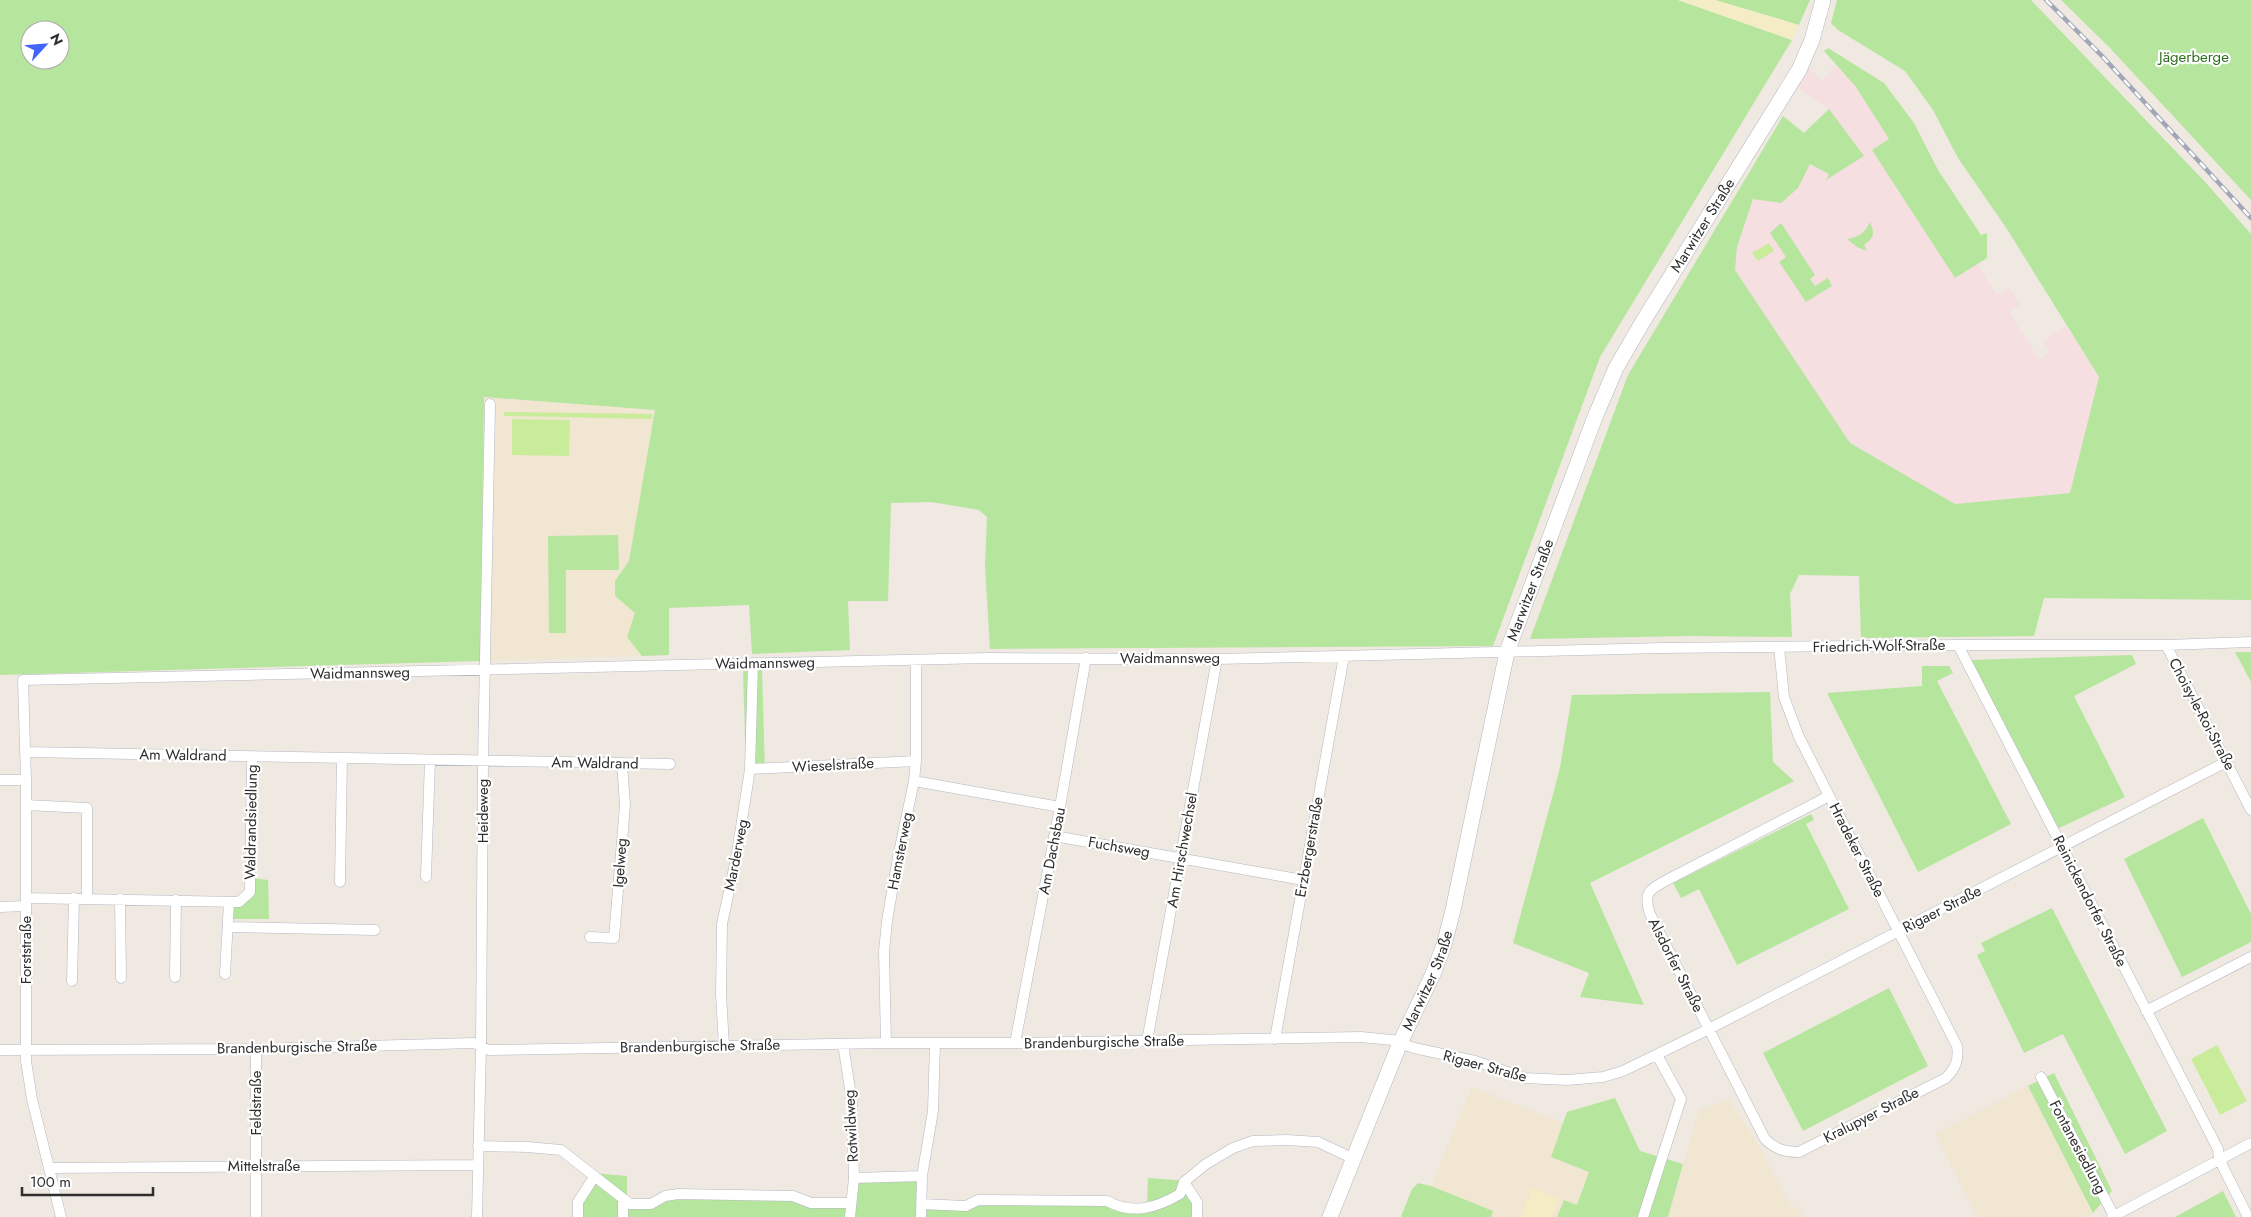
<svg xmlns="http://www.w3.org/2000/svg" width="2251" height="1217" font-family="Jost,sans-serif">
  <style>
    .education { fill: #f0e6d1 }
    .medical { fill: #f5dfe0 }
    .green { fill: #b6e59e; fill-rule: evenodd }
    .sand { fill: #f3ecc5 }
    .pitch { fill: #c9ec9a }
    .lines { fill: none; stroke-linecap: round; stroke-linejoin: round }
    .street-casing { stroke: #b4b7c1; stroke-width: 11 }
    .secondary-casing { stroke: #b4b7c1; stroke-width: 16 }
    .street { stroke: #fff; stroke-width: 10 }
    .secondary { stroke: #fff; stroke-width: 15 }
    .rail-casing { stroke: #a3a6b8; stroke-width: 4.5 }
    .rail { stroke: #fff; stroke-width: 2.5; stroke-dasharray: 8; stroke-linecap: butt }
    .labels { text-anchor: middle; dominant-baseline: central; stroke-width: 4.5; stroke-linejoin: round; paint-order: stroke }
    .park-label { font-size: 15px; fill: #2c6e1b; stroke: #fff }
    .street-label { font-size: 15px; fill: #2e2e2e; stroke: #fff }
  </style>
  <rect width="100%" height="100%" fill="#efe9e1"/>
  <path class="education" d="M483,397L656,410L629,561L615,581V596L635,613L627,637L642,656L480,661Z
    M2028,1086L2093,1213L2086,1217H1977L1935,1134Z
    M1472,1087L1564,1123L1551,1157L1589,1172L1577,1205L1564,1200L1557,1217H1491L1493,1211L1431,1186Z
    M1729,1099L1753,1135L1792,1208L1798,1206L1804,1217H1668L1699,1110Z"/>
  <path class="medical" d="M1837,64L1856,87L1889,139L1872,150L1955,278L1977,264L1997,295L2009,288L2020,305L2009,312L2039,359L2050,352L2043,341L2066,326L2099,377L2070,493L1955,504L1850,443L1735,270L1737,247L1761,174L1803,158L1829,109L1798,87L1809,68L1822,81Z"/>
  <path class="green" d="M0,0H1678L1792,40L1600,357L1493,646L990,649L985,566L987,517L979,510L931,502L891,503L888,601H848L850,650L752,654L749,605L669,608V655L642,656L627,637L635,613L615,596V581L629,561L655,410L484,397L480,661L0,675ZM30,30H60V60H30Z
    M1715,0H1810L1799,25Z
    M1837,0H2031L2206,183L2251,234V600L2044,598L2034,636L1861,638L1859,576L1799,575L1790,594L1792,637L1689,636L1530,639L1628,375L1783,116L1804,133L1829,109L1864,156L1826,180L1829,174L1810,164L1798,188L1781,203L1753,199L1737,247L1735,270L1850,443L1955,504L2070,493L2099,377L2007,229L1958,158L1933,110L1905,71L1838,30L1831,23Z
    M2061,0H2251V200L2109,47Z
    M1828,48L1884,83L1914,123L1938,170L1981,235L1987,233V258L1955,278L1872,150L1889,139L1856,87L1824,51Z
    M1870,222C1875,233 1874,238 1864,245L1867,251L1857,247L1847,239C1859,237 1865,233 1870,222Z
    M1781,223L1815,275L1810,279L1815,286L1828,278L1832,286L1806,302L1779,262L1786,257L1770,233Z
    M618,535L619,570H566V633H549L548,536Z
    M2235,652H2251V682Z
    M2132,655L2136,664L2074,696L2125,797L2057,829L1971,660Z
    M1922,666H1949L1953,673L1937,681L2011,824L1918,872L1827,693L1922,686Z
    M743,669H762L765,773H746Z
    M1770,692L1773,762L1794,781L1590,883L1644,1005L1580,997L1589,973L1513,943L1560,768L1572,695Z
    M1811,814L1814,820L1806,824L1849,909L1737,965L1699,889L1681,898L1673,883Z
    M2203,818L2251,914V942L2182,977L2124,859Z
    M253,878L268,880L269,919H230L231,905H241Z
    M2052,908L2167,1131L2125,1154L2063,1034L2024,1053L1977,955L1985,951L1981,943Z
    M1889,988L1928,1066L1803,1131L1763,1053Z
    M2054,1073L2112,1191L2093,1213L2028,1086Z
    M1615,1098L1640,1151L1683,1164L1668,1217H1557L1564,1200L1577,1205L1589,1172L1551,1157L1567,1112Z
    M592,1173L627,1176V1199L650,1200L663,1191L796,1192L810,1199L848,1200L849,1173H927V1200L1147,1205L1148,1178L1190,1181L1201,1201V1217H573L574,1199Z
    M1418,1183L1431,1186L1493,1211L1491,1217H1401L1412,1189Z
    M2223,1191L2236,1217H2175Z"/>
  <path class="sand" d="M1678,0H1715L1799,25L1792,40Z
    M1532,1188L1559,1198L1552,1217H1521Z"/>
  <path class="pitch" d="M1769,243L1774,251L1758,261L1752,253Z
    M504,412L652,414V419L504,416Z
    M512,419L570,420L569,456L512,455Z
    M2217,1045L2247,1101L2220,1115L2191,1059Z"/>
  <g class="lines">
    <g class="street-casing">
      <path id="street" d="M1958,645L2218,1149L2219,1159L2248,1217
        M2166,645L2251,810
        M1779,647L1784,697L1799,737L1957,1046C1959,1060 1956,1067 1946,1078L1799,1152C1784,1152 1775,1149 1765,1139L1650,914C1643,892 1649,890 1667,880L1829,796
        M25,752L670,764
        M750,769L916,761
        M0,780H26
        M914,781L1060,807
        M26,805L87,808V898
        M1054,836L1303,880
        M426,877L430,760
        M340,882L342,758
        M26,898L239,902L250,892L252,757
        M120,899L121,978
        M0,907L26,906
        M228,927L375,930
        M590,937L614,938L625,805L622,763
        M225,974L229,902
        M175,977L176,900
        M72,981L74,898
        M2146,1011L2251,957
        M1275,1039L1344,656
        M1147,1041L1217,659
        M886,1043L884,951L887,921L898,857L914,781L916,761V660
        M1015,1043L1060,807L1086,658
        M843,1044L852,1102L854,1178L850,1217
        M724,1046L721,994L722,924L736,859L750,769L753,663
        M256,1049V1217
        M0,1050L256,1049L474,1043L489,1050L886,1043H1015L1361,1037L1392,1040L1414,1048L1475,1061L1525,1078L1567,1080L1603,1077L1623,1071L1709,1029L2226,762
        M2041,1077L2114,1216
        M478,1146L527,1147L561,1150L630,1204H651L665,1196L678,1194L793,1196L811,1203H850
        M50,1168L477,1165
        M854,1178L922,1176
        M1184,1182L1197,1202V1217
        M623,1200V1217
        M921,1204L966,1206L978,1200L1107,1201C1133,1215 1156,1208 1180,1194L1184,1182L1206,1164L1233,1148L1253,1141L1287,1140L1318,1142L1354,1159
        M61,1217L32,1099L26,1061V780L23,680L987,658L1217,659L1662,648L1958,645H2166L2251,642
        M477,1217L481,1046L483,761L490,404
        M578,1217V1202L594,1177
        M921,1217L922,1176L933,1111L935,1044
        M1643,1217L1681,1099L1657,1055
        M2112,1217L2251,1143"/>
    </g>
    <g class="secondary-casing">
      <g id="secondary">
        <path id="s1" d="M1330,1217L1400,1043L1433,974L1444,945L1453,910L1507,652L1595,417L1616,368L1642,323L1799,70L1812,40L1823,0"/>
      </g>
    </g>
    <use href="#street" class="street"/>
    <use href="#secondary" class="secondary"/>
    <g class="rail-casing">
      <path id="rail" d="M2046,0L2102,56L2251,218"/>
    </g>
    <use href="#rail" class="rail"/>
  </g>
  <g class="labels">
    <g class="park-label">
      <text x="2194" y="57">Jägerberge</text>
    </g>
    <g class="street-label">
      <text stroke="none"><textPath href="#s1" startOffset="1066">Marwitzer Straße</textPath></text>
      <text stroke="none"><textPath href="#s1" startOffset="661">Marwitzer Straße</textPath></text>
      <text transform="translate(1879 646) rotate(-1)">Friedrich-Wolf-Straße</text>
      <text x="1170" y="658">Waidmannsweg</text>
      <text transform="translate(765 663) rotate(-1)">Waidmannsweg</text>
      <text transform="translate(360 673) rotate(-1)">Waidmannsweg</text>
      <text transform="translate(2202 714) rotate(62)">Choisy-le-Roi-Straße</text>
      <text transform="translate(183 755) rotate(1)">Am Waldrand</text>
      <text transform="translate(595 763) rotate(1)">Am Waldrand</text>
      <text transform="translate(833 765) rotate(-3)">Wieselstraße</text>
      <text transform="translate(483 811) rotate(-90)">Heideweg</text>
      <text transform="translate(251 822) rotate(-89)">Waldrandsiedlung</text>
      <text transform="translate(1119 847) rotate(10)">Fuchsweg</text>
      <text transform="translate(1309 847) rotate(-80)">Erzbergerstraße</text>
      <text transform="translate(1182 850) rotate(-80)">Am Hirschwechsel</text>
      <text transform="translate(1857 850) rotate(63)">Hradeker Straße</text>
      <text transform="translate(900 851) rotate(-79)">Hamsterweg</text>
      <text transform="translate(1052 851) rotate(-79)">Am Dachsbau</text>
      <text transform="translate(736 855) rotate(-79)">Marderweg</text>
      <text transform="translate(620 863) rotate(-86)">Igelweg</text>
      <text transform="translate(2090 901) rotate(63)">Reinickendorfer Straße</text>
      <text transform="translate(1942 909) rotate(-27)">Rigaer Straße</text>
      <text transform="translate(26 950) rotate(-90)">Forststraße</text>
      <text transform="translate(1676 965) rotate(63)">Alsdorfer Straße</text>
      <text stroke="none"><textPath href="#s1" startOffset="256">Marwitzer Straße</textPath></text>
      <text transform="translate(1104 1042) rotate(-1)">Brandenburgische Straße</text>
      <text transform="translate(700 1046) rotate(-1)">Brandenburgische Straße</text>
      <text transform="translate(297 1047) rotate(-1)">Brandenburgische Straße</text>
      <text transform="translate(1485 1066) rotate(15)">Rigaer Straße</text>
      <text transform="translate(256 1103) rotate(-90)">Feldstraße</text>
      <text transform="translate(1871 1115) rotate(-27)">Kralupyer Straße</text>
      <text transform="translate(851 1126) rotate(-93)">Rotwildweg</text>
      <text transform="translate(2078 1147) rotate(62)">Fontanesiedlung</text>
      <text x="264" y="1166">Mittelstraße</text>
    </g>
  </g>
  <g transform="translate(45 45) rotate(64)"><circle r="24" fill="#ffffff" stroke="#ababab"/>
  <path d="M0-4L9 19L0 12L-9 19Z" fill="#4264fb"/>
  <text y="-8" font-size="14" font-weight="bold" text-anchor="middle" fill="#2e2e2e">N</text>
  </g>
  <path d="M22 1187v8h131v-8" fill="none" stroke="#2e2e2e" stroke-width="2.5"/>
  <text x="30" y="1187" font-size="15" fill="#2e2e2e" stroke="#ffffff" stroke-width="4" paint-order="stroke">100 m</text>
</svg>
